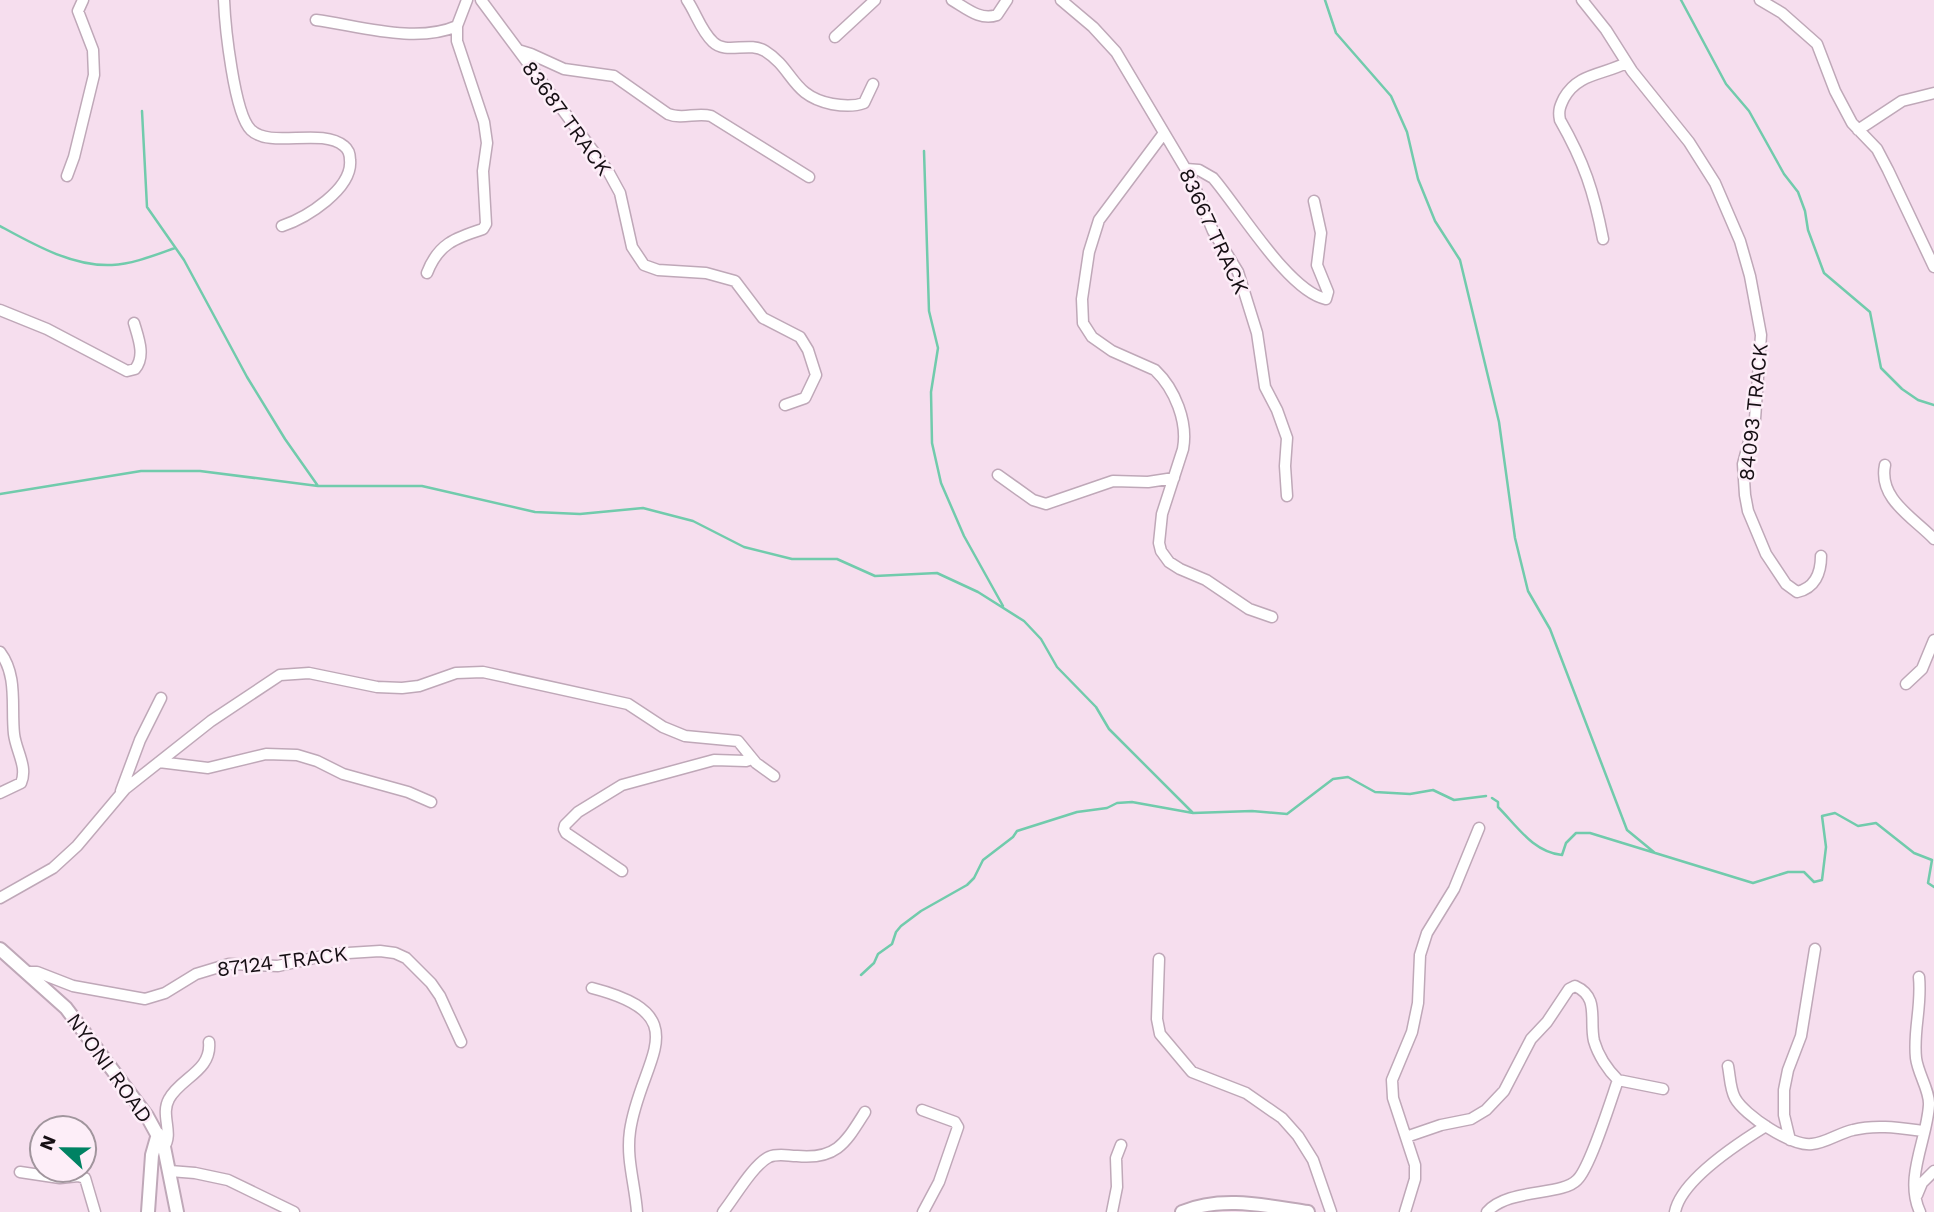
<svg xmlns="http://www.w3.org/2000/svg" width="1934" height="1212" font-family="'Work Sans',sans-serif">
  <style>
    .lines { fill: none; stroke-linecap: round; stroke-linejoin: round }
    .stream { stroke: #71cbac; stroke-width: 2.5 }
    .street-casing { stroke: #bfa8b8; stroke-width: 13 }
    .secondary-casing { stroke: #bfa8b8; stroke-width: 16 }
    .street { stroke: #fff; stroke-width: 10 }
    .secondary { stroke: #fff; stroke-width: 12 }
    .labels { text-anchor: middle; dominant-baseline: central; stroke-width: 5; stroke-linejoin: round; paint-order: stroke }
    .street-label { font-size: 21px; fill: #160f14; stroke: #fdeef8 }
  </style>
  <rect width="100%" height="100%" fill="#f6deee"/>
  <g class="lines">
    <path class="stream" d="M1325,0L1336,33L1391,96L1407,132L1418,179L1435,221L1460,260L1499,422L1515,538L1528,591L1550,629L1627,830L1655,853
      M1681,0L1726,84L1749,111L1784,174L1798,192L1805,211L1808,230L1824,273L1870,312L1881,368L1902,389L1918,400L1934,405
      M142,111L147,207L184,260L247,377L285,439L318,486H422L535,512L580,514L643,508L693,521L744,547L792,559H837L875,576L937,573L978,592L1024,621L1041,639L1057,667L1096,707L1109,729L1193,813
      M924,151L929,311L938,348L931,392L932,443L941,483L964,536L1003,606
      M0,226C33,244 73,267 112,265C133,264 155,255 175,248
      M0,494L141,471H200L318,486
      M1492,798L1498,802V807C1517,826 1533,852 1562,855L1566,843L1576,833H1590L1753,883L1788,872H1804L1814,882L1822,880L1826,847L1822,816L1835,813L1858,826L1876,823L1914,853L1932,860L1928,883L1934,887
      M861,975L874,963L878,954L892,944L896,932L901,926L921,911L967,885L974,878L983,860L1013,837L1017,831L1077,812L1107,808L1117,803L1132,802L1193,813L1252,811L1287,814L1333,779L1348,777L1375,792L1410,794L1433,790L1454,800L1486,796"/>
    <g class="street-casing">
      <path id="street" d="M224,0C225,25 234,114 251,130C271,149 321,127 344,146C348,149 350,154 350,160C353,189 306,218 282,226
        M481,0L608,171L620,193L632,247L644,265L658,270L706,273L735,281L763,318L800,337L808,350L816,375L805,398L785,405
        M687,0C696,13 701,31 713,42C726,55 749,41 765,51C794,69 791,96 832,104C843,106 853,107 864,103L873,84
        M952,0C966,8 980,21 997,15L1007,0
        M1061,0L1093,27L1116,52L1191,178L1213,231L1238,272L1257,333L1265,387L1277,410L1287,438L1285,466L1287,496
        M1582,0L1606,30L1632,71L1689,142L1715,183L1740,241L1750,276L1761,335L1755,419L1743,464L1745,495L1748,511L1766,554L1786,584L1797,592C1815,588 1821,573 1821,556
        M1760,0L1782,13L1817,44L1835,91L1852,123L1877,149L1888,170L1934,267
        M316,20C360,26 416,44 457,26
        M835,37L875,0
        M518,50L531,54L564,69L614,76L668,114C683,120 696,112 711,116L809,177
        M1858,130L1902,101L1934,93
        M1164,133L1099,220L1089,252L1082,299L1083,323L1092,337L1112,351L1155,370C1175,389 1188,422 1183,449L1162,514L1159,543L1161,551L1169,562L1180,569L1206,580L1249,609L1272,617
        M1186,169L1199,170L1213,178C1239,208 1289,292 1326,299L1328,292L1317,265L1321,233L1314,201
        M67,176L74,157L94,75L93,50L78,11L83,0
        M1603,239C1594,192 1584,162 1560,120C1558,111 1560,106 1564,98C1578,73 1603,75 1626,63
        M427,273C438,244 455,238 483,229L486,224L483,171L487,143L484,122L457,41V26L467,0
        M0,310L47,329L127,371L135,369C146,356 138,337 134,323
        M1885,465C1878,499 1914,518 1934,539
        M998,475L1033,500L1046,504L1113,481L1148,482L1174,478
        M0,652C18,676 11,706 14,734C16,751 28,767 21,783L0,793
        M1906,684L1922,669L1934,640
        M159,762L208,768L266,754L297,755L317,761L343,774L408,792L431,802
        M121,791L140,740L161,698
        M622,871L566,833L564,829L565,825L578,812L622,785L714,760L746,761L752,759
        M0,898L53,868L77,846L125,789L211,721L280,675L309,673L377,687L402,688L419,686L456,673L483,672L628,704L663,727L685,736L738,741L756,763L774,776
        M1159,959L1157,1019L1160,1034L1192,1072L1246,1093L1282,1118L1298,1136L1313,1160L1331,1212
        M25,972H37L73,986L145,999L165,993L196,974L229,964L278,966L332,954L380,951L395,953L406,958L431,983L440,996L461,1042
        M1919,977C1922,1007 1913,1030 1916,1058C1918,1074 1930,1091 1929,1105C1927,1140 1904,1178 1920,1212
        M592,988C701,1016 640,1059 630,1131C626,1159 635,1184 637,1212
        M1728,1066C1730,1076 1730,1089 1735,1098C1744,1115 1792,1147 1812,1144C1826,1143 1839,1133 1853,1130C1876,1124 1900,1128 1923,1131
        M1618,1080L1663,1089
        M922,1110L955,1122L958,1127L939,1182L923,1212
        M1406,1137L1441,1125L1471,1119L1486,1110L1504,1091L1531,1039L1547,1022L1569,989L1575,986C1600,997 1589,1020 1594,1041C1598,1055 1608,1070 1618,1080C1611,1100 1590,1168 1577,1180C1562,1196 1508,1188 1487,1212
        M1790,1140L1784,1115V1090L1788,1070L1801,1036L1815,949
        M164,1147C174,1133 160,1115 169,1099C180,1078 212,1071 209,1042
        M170,1171L195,1173L228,1180L294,1212
        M20,1172L60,1178L78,1176L85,1178L95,1212
        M1917,1195L1922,1183L1934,1171
        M723,1212C735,1197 753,1165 769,1157C778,1153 788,1156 797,1156C837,1160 846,1142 865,1112
        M1112,1212L1117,1187L1116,1158L1121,1145
        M1405,1212L1415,1179V1165L1393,1098L1392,1080L1412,1032L1418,1003L1420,955L1427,933L1454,889L1479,828
        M1675,1212C1681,1180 1740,1142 1766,1126"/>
    </g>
    <g class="secondary-casing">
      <path id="secondary" d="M0,949L66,1008L147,1116L164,1147L177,1212
        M148,1212L152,1155L158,1134
        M1182,1212C1222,1195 1267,1206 1308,1212"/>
    </g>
    <use href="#street" class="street"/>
    <use href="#secondary" class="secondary"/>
  </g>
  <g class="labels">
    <g class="street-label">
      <text transform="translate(567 118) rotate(54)">83687 TRACK</text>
      <text transform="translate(1214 231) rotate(65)">83667 TRACK</text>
      <text transform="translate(1753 412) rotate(-84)">84093 TRACK</text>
      <text transform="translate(282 961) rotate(-7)">87124 TRACK</text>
      <text transform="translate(110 1068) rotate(54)">NYONI ROAD</text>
    </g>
  </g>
  <g transform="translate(63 1149) rotate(292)"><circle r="33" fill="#fdeef8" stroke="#a1959d" stroke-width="2"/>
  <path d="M0-5L12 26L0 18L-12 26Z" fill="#008263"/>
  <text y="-10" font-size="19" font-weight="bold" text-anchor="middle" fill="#160f14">N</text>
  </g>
</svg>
